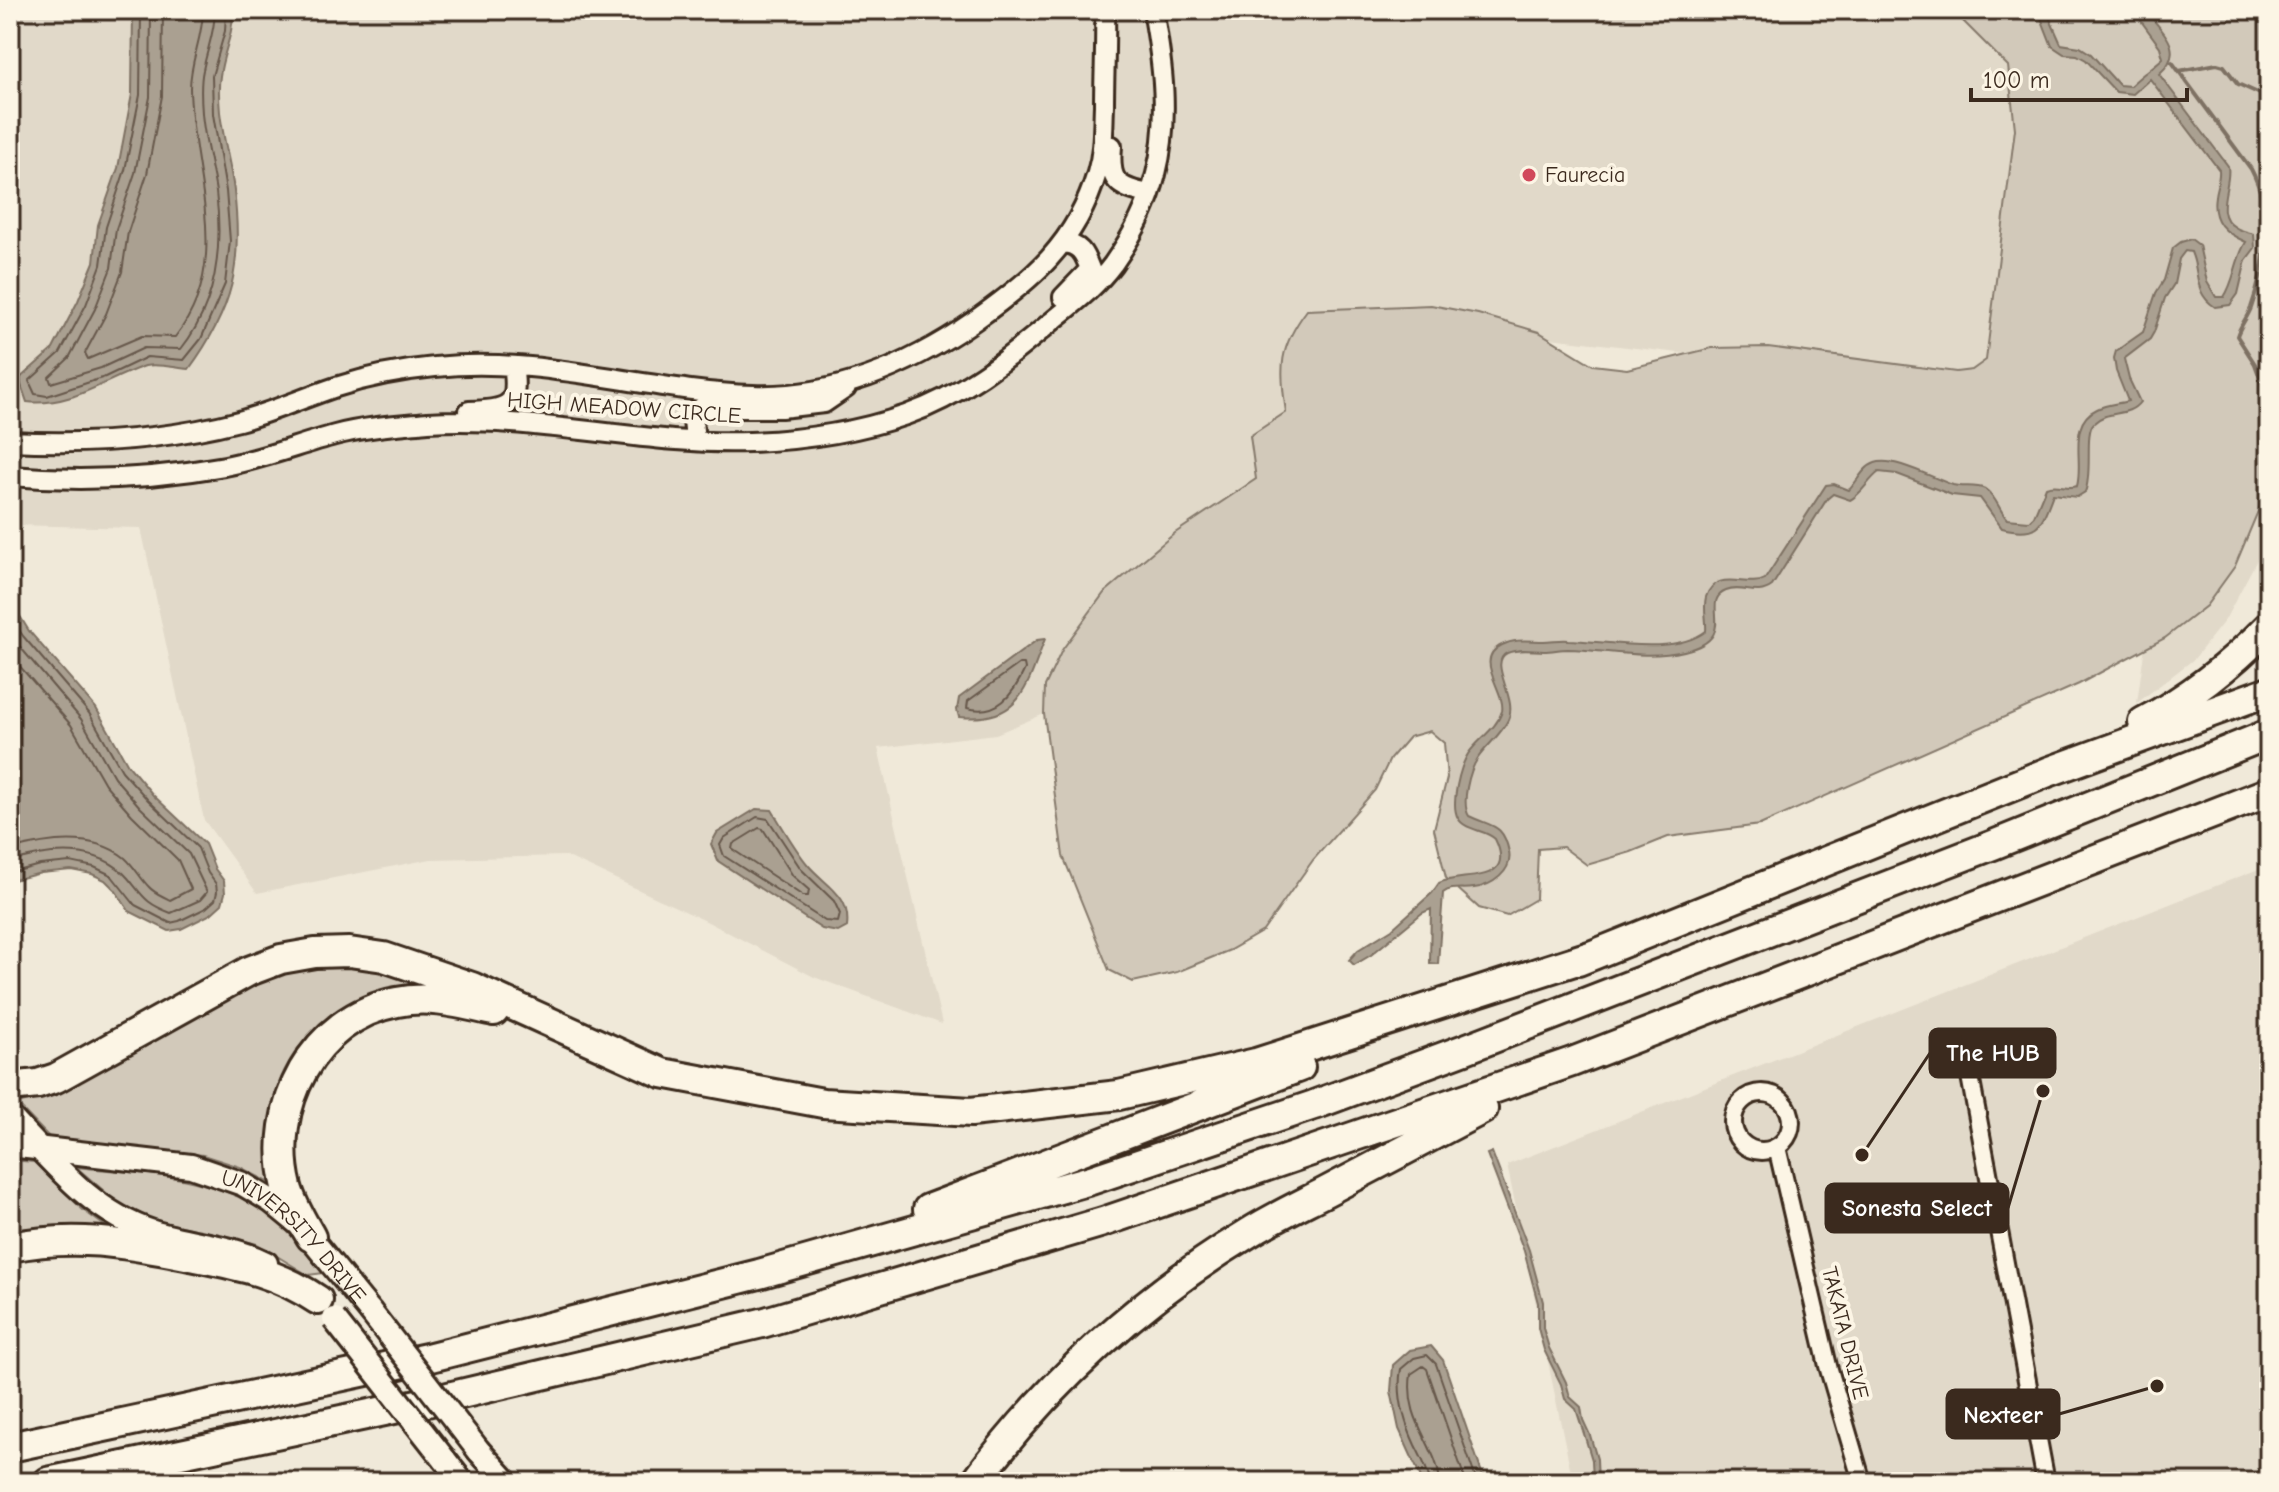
<svg xmlns="http://www.w3.org/2000/svg" width="2279" height="1492" font-family="'Comic Neue',sans-serif">
  <style>
    .built { fill: #e1d9c9 }
    .green { fill: #d2c9ba; stroke: #867a6c; stroke-width: 2 }
    .water { fill: #aaa091; stroke: #7e7163; stroke-width: 2 }
    .lines { fill: none; stroke-linecap: round; stroke-linejoin: round }
    .shore { stroke: #67594c; stroke-width: 2 }
    .stream { stroke: #7e7163; stroke-width: 4 }
    .minor-casing { stroke: #3b2a1e; stroke-width: 22 }
    .tertiary-casing { stroke: #3b2a1e; stroke-width: 24 }
    .secondary-casing { stroke: #3b2a1e; stroke-width: 28 }
    .motorway-casing { stroke: #3b2a1e; stroke-width: 34 }
    .minor { stroke: #fcf5e5; stroke-width: 16 }
    .tertiary { stroke: #fcf5e5; stroke-width: 18 }
    .secondary { stroke: #fcf5e5; stroke-width: 22 }
    .motorway { stroke: #fcf5e5; stroke-width: 28 }
    .secondary-bridge-casing { stroke: #3b2a1e; stroke-width: 28; stroke-linecap: butt }
    .secondary-bridge { stroke: #fcf5e5; stroke-width: 22 }
    .poi-dot { fill: #d1495b; stroke: #fcf5e5; stroke-width: 3 }
    .labels { text-anchor: middle; dominant-baseline: central; stroke-width: 8; stroke-linejoin: round; paint-order: stroke }
    .poi-label { font-size: 22px; fill: #3b2a1e; stroke: #fcf5e5; text-anchor: start }
    .street-label { font-size: 22px; fill: #3b2a1e; stroke: #fcf5e5 }
    .leader { fill: none; stroke: #3b2a1e; stroke-width: 3 }
    .callout-dot { fill: #3b2a1e; stroke: #fcf5e5; stroke-width: 3 }
    .callout { fill: #3b2a1e; stroke: #3b2a1e; stroke-width: 3 }
    .callout-label { font-size: 24px; text-anchor: middle; font-weight: bold; fill: #fff }
  </style>
  <rect width="100%" height="100%" fill="#f0e9d9"/>
  <filter id="ink" filterUnits="userSpaceOnUse"><feTurbulence type="fractalNoise" baseFrequency=".0125" numOctaves="2"/><feDisplacementMap in="SourceGraphic" scale="16" xChannelSelector="R" yChannelSelector="G"/><feConvolveMatrix kernelMatrix="1 2 1 2 8 2 1 2 1" color-interpolation-filters="sRGB"/></filter>
  <g filter="url(#ink)">
    <path class="built" d="M10,10H2269V537L2225,620L2194,659L2137,703L2153,586L1991,389L1307,310L1281,380L1287,412L1250,436L1256,479L1175,533L1104,593L1045,686L1044,714L996,734L878,748L942,1024L814,977L706,921L566,856L431,859L257,893L204,820L141,528L10,525Z
      M2269,865V1482H2057L2018,1281L2005,1288L2040,1482H1573L1507,1165Z"/>
    <path class="green" d="M1920,10H2269V485L2235,566L2206,606L2165,638L2079,684L1760,825L1668,837L1631,852L1587,865L1563,847L1538,849L1536,899L1507,916L1479,908L1446,878L1434,829L1447,778L1444,743L1430,731L1409,737L1390,759L1375,790L1313,860L1263,931L1230,950L1177,972L1133,982L1109,970L1063,856L1044,714L1045,686L1062,650L1104,593L1175,533L1256,479L1250,436L1286,412C1279,368 1279,347 1307,310L1431,305L1478,314L1539,332L1593,365L1627,369L1712,348L1768,347L1956,372L1972,370L1986,360L2015,129L2008,66L1962,20Z
      M365,966L413,978L411,984C308,1005 257,1073 271,1178L268,1182L240,1167L203,1155L49,1137L17,1104L41,1098L239,989L300,967Z
      M10,1160L34,1162L83,1210L109,1229L10,1237Z
      M76,1167C144,1174 217,1174 273,1218C292,1234 308,1254 324,1273L308,1275L257,1244L151,1219L117,1202Z"/>
    <path class="water" d="M133,10H233C233,38 223,51 220,76C218,87 219,101 220,112C223,139 231,165 234,191C243,265 233,309 189,369C176,368 157,363 145,366C105,379 72,407 27,402L19,379L53,349L78,301L94,262L98,225L118,168L132,94Z
      M2038,10H2046L2061,44L2080,47L2091,54L2119,85L2130,86C2141,75 2152,68 2163,58L2160,47L2133,10H2145C2163,33 2187,50 2159,74L2228,166C2232,185 2212,214 2235,227C2241,231 2248,232 2254,234L2255,248L2246,260L2238,294L2230,305L2215,307C2193,293 2200,272 2191,252L2185,251L2179,259L2174,284L2165,298L2154,332L2150,339L2124,359L2129,379L2140,402C2128,418 2108,409 2094,423C2084,431 2093,474 2085,492L2077,497L2053,494C2041,525 2039,537 2002,528L1980,498L1952,495L1897,474L1879,472C1868,480 1862,494 1850,500L1833,494L1827,499L1772,586C1756,598 1742,584 1726,591C1698,602 1742,638 1684,651C1646,660 1606,650 1568,649C1560,649 1552,651 1544,651C1532,651 1519,648 1507,653C1487,663 1519,699 1508,720C1501,735 1487,745 1478,758C1469,771 1461,803 1469,816C1492,827 1503,823 1509,852C1513,871 1492,886 1474,888C1462,890 1452,886 1443,893L1438,964L1430,963L1431,909L1422,913L1371,955L1354,965L1349,960L1358,950L1392,929L1432,893L1439,883C1460,872 1518,886 1495,839C1485,829 1465,831 1458,818C1450,804 1460,767 1468,754C1478,739 1497,729 1502,711C1506,691 1472,659 1502,645C1516,638 1530,641 1544,641C1552,641 1561,639 1569,640C1607,641 1674,656 1706,631C1707,620 1703,608 1706,597C1716,567 1747,589 1765,579L1826,485L1834,484L1849,490C1857,482 1863,467 1875,463C1894,456 1934,479 1953,485C1964,488 1975,484 1985,489C1996,496 1999,510 2007,519L2029,521L2034,516L2046,487C2057,482 2067,490 2077,486C2084,460 2067,423 2097,409C2107,404 2118,404 2128,401L2116,371L2114,358L2116,351L2143,332L2156,293L2164,280L2173,248L2181,242L2191,239L2199,245L2207,282L2216,297H2224C2235,281 2235,259 2246,242C2225,233 2211,222 2215,196C2216,187 2220,179 2219,170L2150,79L2133,94L2116,92L2086,60L2077,55L2064,54L2052,46Z
      M10,600L29,631L96,708L128,765L153,795L205,844L215,869L224,881L225,893L222,904L211,914L181,929L169,931L129,911L115,890L105,880L92,874L71,870L41,873L10,881Z
      M1045,639C1026,688 1021,723 959,717L957,710L959,698L1037,640Z
      M756,809L772,810C783,828 794,848 808,865C826,886 851,895 847,927L838,932L822,929L718,861L711,844L717,833Z
      M1492,1152L1529,1250L1543,1302V1328L1549,1348L1566,1382L1570,1397L1581,1407L1583,1420L1590,1435L1597,1459L1598,1482H1593L1592,1460L1585,1437L1576,1409L1565,1399L1561,1384L1544,1350L1538,1328V1303L1524,1251L1487,1154Z
      M1431,1346L1443,1360L1485,1482H1423L1399,1429L1391,1391L1393,1365L1410,1350Z"/>
    <g class="lines">
      <path class="shore" d="M141,10L140,95L125,170L106,227L101,265L86,305L60,353L29,381L35,394L47,396L105,377L147,357L184,360L201,339L225,284L230,241L226,191L213,114L212,76L225,31L226,10
        M151,10L150,97L135,173L116,229L111,268L95,309L69,358L49,377L51,383L101,368L144,348L181,349C217,304 223,248 216,192C212,166 204,139 202,113C201,100 200,83 203,70C207,49 215,32 215,10
        M163,10L162,96L147,174L128,232L122,272L106,314L85,353L88,359L142,336L175,337C235,262 191,172 190,88C190,61 203,37 203,10
        M10,616L23,636L89,713L122,771L148,800L198,848L208,873L216,884L217,892L215,900L206,908L179,921L170,923L135,905L111,875L94,867L70,862L40,865L10,873
        M10,635L81,719L114,777L140,807L189,854L207,892L200,900L171,913C145,903 144,897 128,878C99,844 48,850 10,862
        M10,655L71,725L105,784L132,815L178,860L191,889L170,900C163,896 154,893 149,887C140,878 135,867 125,858C93,832 46,840 10,850
        M1019,664H1024L1025,669C1013,695 998,716 967,708L968,701Z
        M757,817L768,819L801,869L834,901L840,914L838,922L825,921L724,856L720,845L724,838Z
        M759,828L763,829L793,876L809,890L808,896H803L732,849L733,844Z
        M1430,1482C1428,1469 1421,1457 1415,1445C1404,1421 1396,1395 1401,1369L1414,1358L1427,1355L1436,1364L1477,1482
        M1440,1482C1437,1444 1404,1422 1411,1374L1423,1366L1427,1369L1466,1482"/>
      <path class="stream" d="M2172,62L2251,169C2274,213 2267,262 2251,308C2247,318 2240,326 2237,336L2255,364L2264,389L2269,391
        M2179,71L2217,64L2224,66L2238,84L2269,98
        M2269,437V443"/>
      <g class="minor-casing">
        <path id="minor" d="M1970,1076L2046,1482
          M1733 1122a29 29 0 1 1 58 0a29 29 0 1 1-58 0Z
          M1777,1147L1828,1366L1862,1482"/>
      </g>
      <g class="tertiary-casing">
        <path id="tertiary" d="M1112,146C1109,182 1116,187 1149,194
          M1062,243C1080,244 1084,253 1090,269L1063,297
          M469,411C507,410 520,407 513,366
          M10,441C86,445 165,440 239,421C272,412 303,398 336,387C367,377 403,370 435,367C543,355 647,392 753,395C834,398 909,366 974,321C1032,280 1076,244 1097,173C1104,150 1103,128 1104,105C1104,73 1106,42 1105,10
          M695,441L693,420L701,408H781L824,403L846,388
          M10,476C82,482 153,479 225,466C262,459 298,445 335,435C365,427 397,425 428,422C535,415 643,446 750,442C802,440 857,432 906,415C961,396 1006,360 1050,323C1072,305 1096,287 1113,264C1132,237 1148,206 1156,174C1170,119 1163,65 1153,10"/>
      </g>
      <g class="secondary-casing">
        <g id="secondary">
          <path d="M10,1117C54,1163 91,1212 153,1232C190,1244 231,1245 266,1263"/>
          <path id="s1" d="M10,1145L191,1166L243,1184L271,1201L299,1224L370,1311"/>
          <path d="M479,1451L507,1482"/>
          <path d="M444,1459L462,1482"/>
        </g>
      </g>
      <g class="motorway-casing">
        <path id="motorway" d="M2143,722C2191,697 2231,665 2269,626
          M1578,961L2048,772L2269,691
          M10,1087L38,1084L56,1078L249,971L281,959L315,953L349,952L384,957L472,987L662,1073L823,1103L971,1112L1119,1095L1256,1063L1593,955
          M928,1209L1300,1067
          M311,1237C302,1221 292,1205 287,1187C267,1107 313,1018 397,1002C430,995 461,1004 494,1011
          M10,1247C73,1234 124,1243 186,1255C236,1265 275,1271 318,1300
          M10,1447L427,1358L759,1274L1091,1180L1314,1105L1465,1049L1993,845L2269,734
          M48,1482L427,1402L762,1323L1103,1222L1572,1062L2269,792
          M975,1482C1048,1383 1142,1298 1247,1234C1272,1218 1300,1205 1327,1191C1379,1164 1431,1136 1483,1109"/>
      </g>
      <use href="#minor" class="minor"/>
      <use href="#tertiary" class="tertiary"/>
      <use href="#secondary" class="secondary"/>
      <use href="#motorway" class="motorway"/>
      <g class="secondary-bridge-casing">
        <path id="secondary-bridge" d="M370,1311L479,1451
          M334,1319L444,1459"/>
      </g>
      <use href="#secondary-bridge" class="secondary-bridge"/>
    </g>
  </g>
  <circle class="poi-dot" cx="1529" cy="175" r="8"/>
  <g class="labels">
    <g class="poi-label">
      <text x="1545" y="175">Faurecia</text>
    </g>
    <g class="street-label">
      <text transform="translate(624 408) rotate(4)">HIGH MEADOW CIRCLE</text>
      <text stroke="none"><textPath href="#s1" startOffset="310">UNIVERSITY DRIVE</textPath></text>
      <text transform="translate(1845 1333) rotate(76)">TAKATA DRIVE</text>
    </g>
  </g>
  <path class="leader" d="M1862 1155L1930 1053M2043 1091L2008 1208M2157 1386L2059 1414"/>
  <g class="callout-dot">
    <circle cx="1862" cy="1155" r="8"/>
    <circle cx="2043" cy="1091" r="8"/>
    <circle cx="2157" cy="1386" r="8"/>
  </g>
  <g class="callout">
    <rect x="1930" y="1029" width="125" height="48" rx="8"/>
    <rect x="1826" y="1184" width="182" height="48" rx="8"/>
    <rect x="1947" y="1390" width="112" height="48" rx="8"/>
  </g>
  <g class="callout-label">
    <text x="1993" y="1061">The HUB</text>
    <text x="1917" y="1216">Sonesta Select</text>
    <text x="2003" y="1423">Nexteer</text>
  </g>
  <rect width="2279" height="1492" fill="none" stroke="#fcf5e5" stroke-width="40"/>
  <rect x="20" y="20" width="2239" height="1452" fill="none" stroke="#3b2a1e" stroke-width="3" filter="url(#ink)"/>
  <path d="M1971 88v12h216v-12" fill="none" stroke="#3b2a1e" stroke-width="4"/>
  <text x="1983" y="88" font-size="24" fill="#3b2a1e" stroke="#fcf5e5" stroke-width="6" paint-order="stroke">100 m</text>
</svg>
